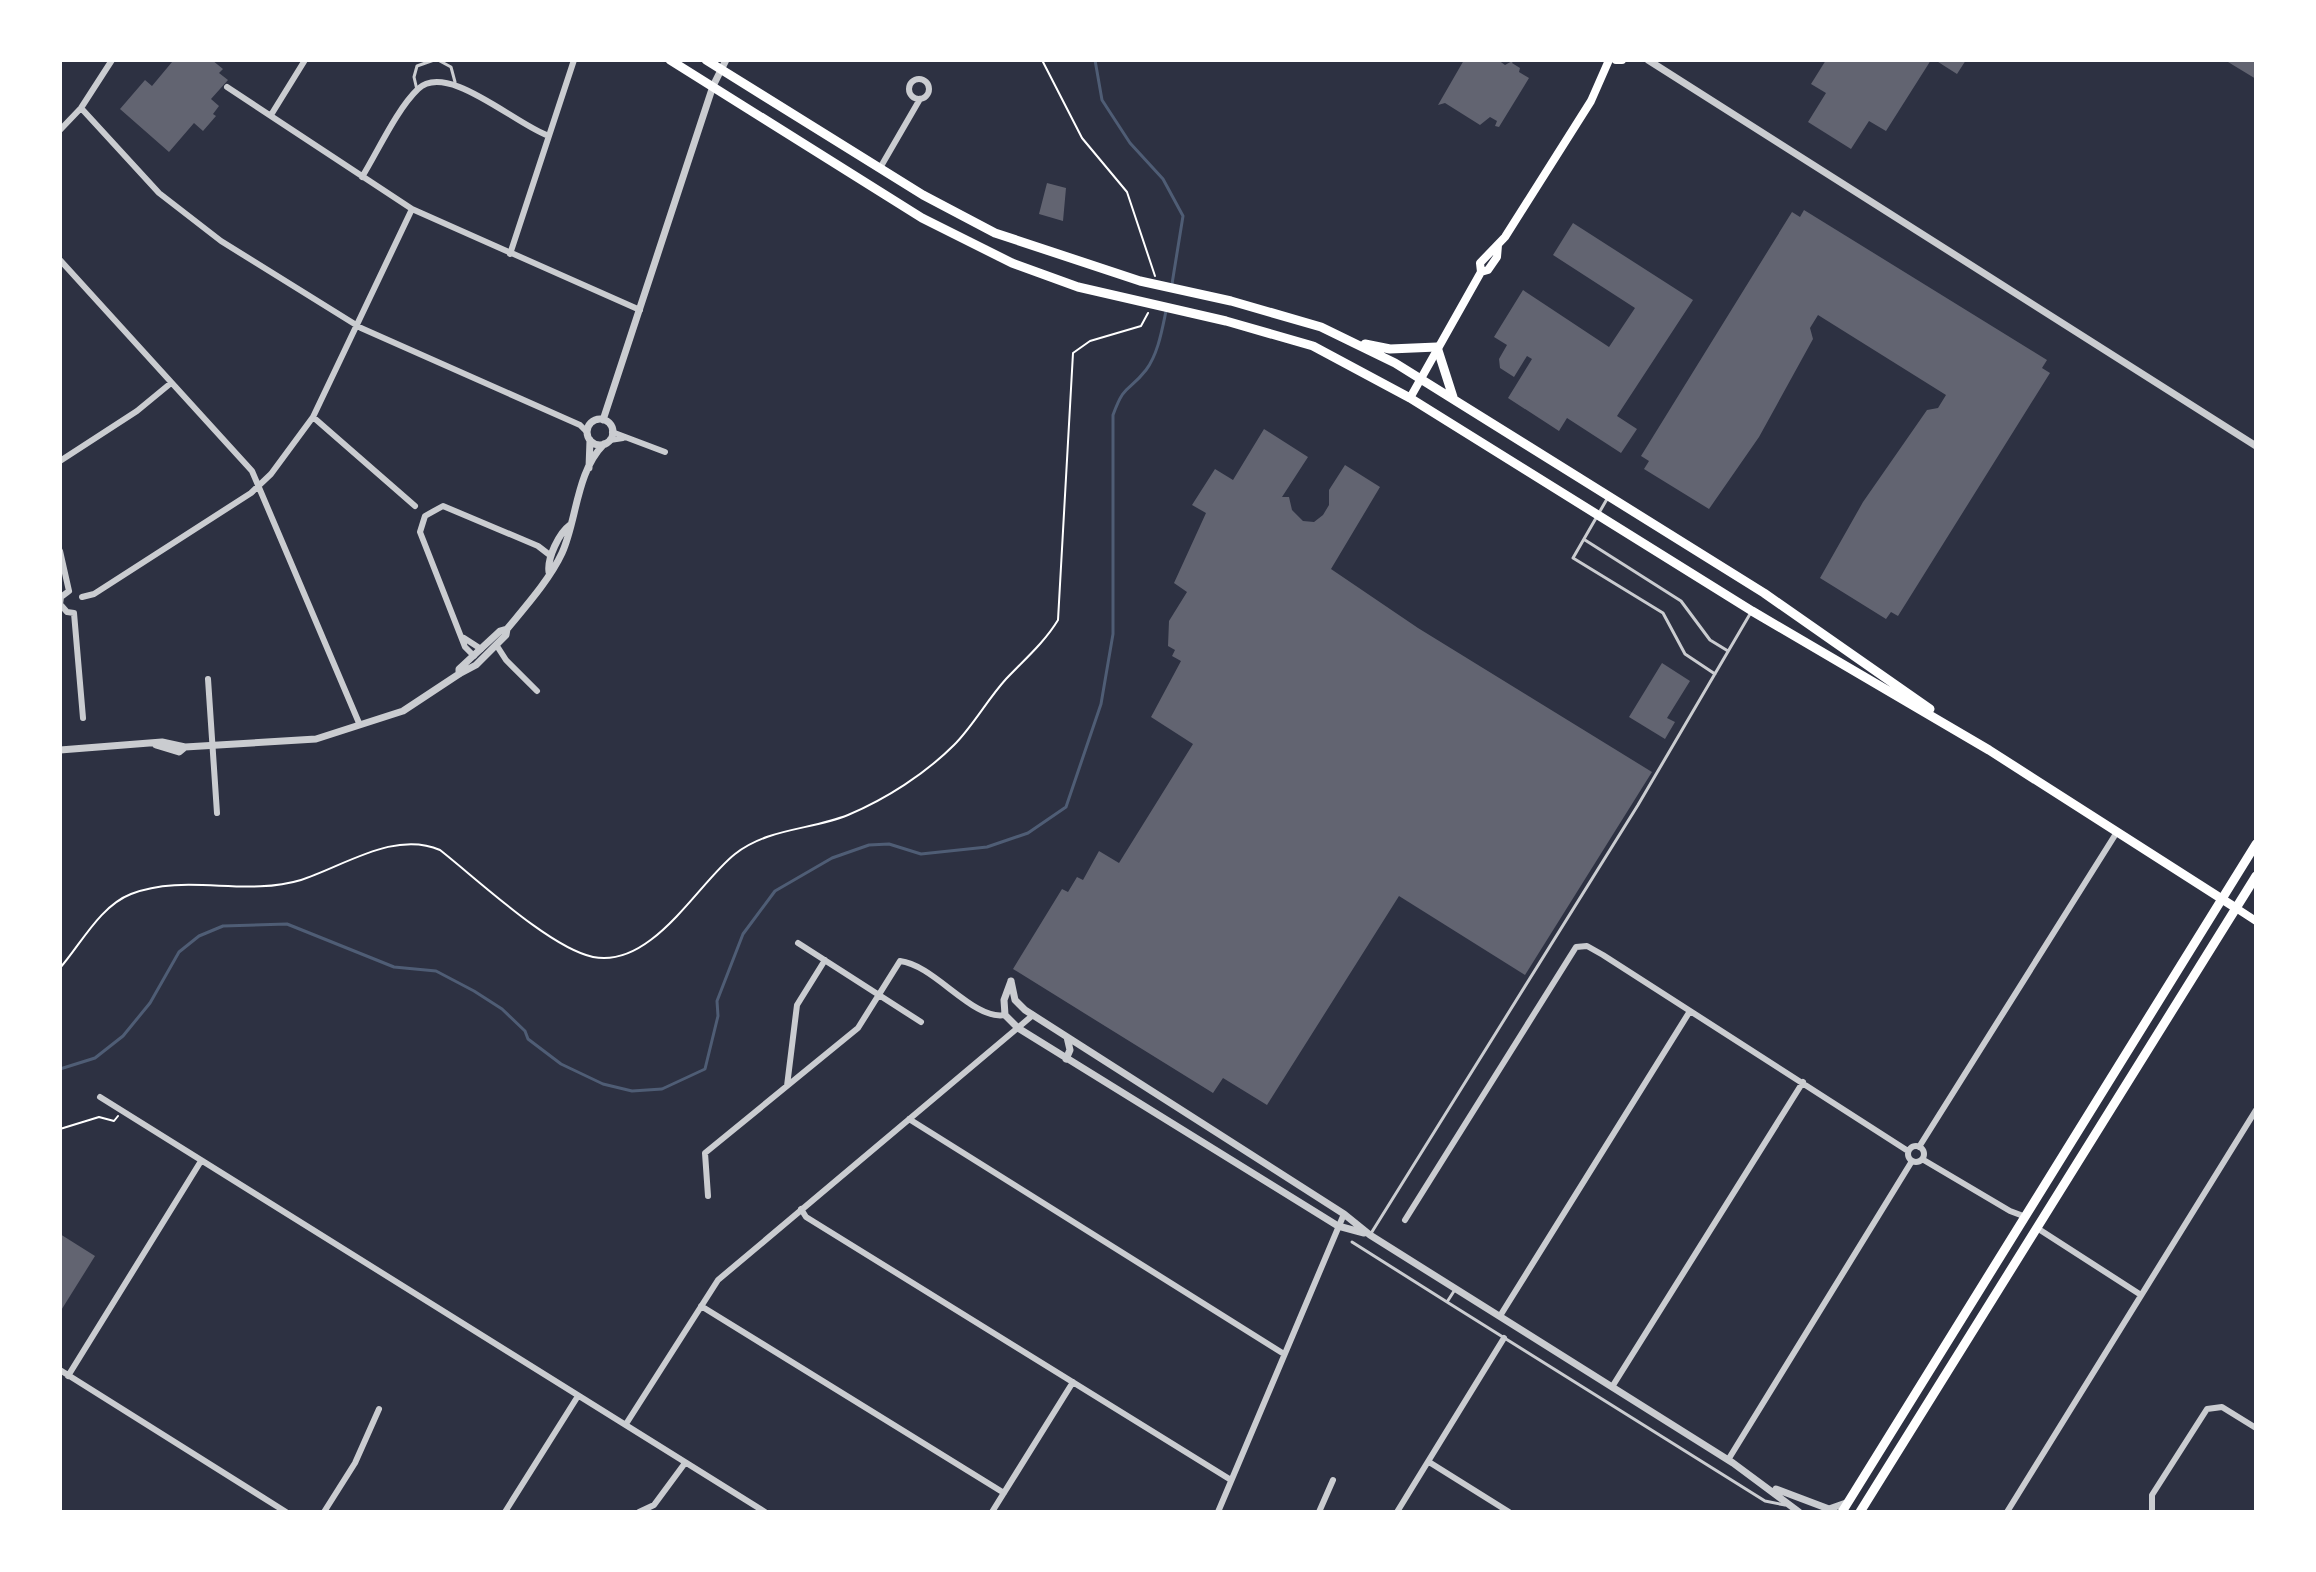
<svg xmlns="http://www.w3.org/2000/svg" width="2316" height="1572" font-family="Jost,sans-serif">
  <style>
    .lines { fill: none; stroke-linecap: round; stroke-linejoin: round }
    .stream { stroke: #4f5d75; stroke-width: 3 }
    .building { fill: #626471 }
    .path { stroke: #fff; stroke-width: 2 }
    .service { stroke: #caccd0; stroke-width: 3 }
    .minor { stroke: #caccd0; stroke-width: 6 }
    .tertiary { stroke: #caccd0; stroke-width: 7 }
    .secondary { stroke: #fff; stroke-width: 8 }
    .primary { stroke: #fff; stroke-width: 9 }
    .trunk { stroke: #fff; stroke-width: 9 }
  </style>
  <rect width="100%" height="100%" fill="#2d3142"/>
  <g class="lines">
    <path class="stream" d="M1095,60L1102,100L1130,143L1163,179L1183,216L1172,284
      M60,1069L95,1058L123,1036L150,1003L179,952L199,936L223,926L287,924L394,967L436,971L474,991L502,1009L525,1031L528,1039L561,1064L603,1084L632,1091L662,1089L705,1069L718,1016L717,1001L743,934L775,891L832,858L869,845L889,844L921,854L987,847L1028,833L1066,807L1101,704L1113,634V415C1125,382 1128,393 1146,370C1158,354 1162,330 1166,311"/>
  </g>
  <path class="building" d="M170,60H212L223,69L219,73L228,80L211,99L219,106L213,114L216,116L203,131L194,123L169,152L120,109L145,80L152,86L172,62Z
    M1464,60H1498L1505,65L1514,60L1512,63L1520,68L1519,72L1529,78L1499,127L1495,126L1497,121L1490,117L1480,125L1445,103L1438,105Z
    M1826,60H1931L1886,131L1869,121L1851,149L1808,122L1826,93L1811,84Z
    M1935,60H1966L1957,74Z
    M2229,60H2256V79L2228,62Z
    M1047,183L1066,188L1063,221L1039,214Z
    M1804,210L2047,360L2042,368L2050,373L1898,616L1891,612L1886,619L1820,578L1863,502L1927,410L1938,408L1946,395L1818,315L1810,328L1813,339L1759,437L1709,509L1644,469L1649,461L1641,456L1792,212L1800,217Z
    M1573,223L1693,300L1617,416L1637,429L1621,453L1567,418L1559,431L1508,398L1532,359L1527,356L1514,377L1500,368L1499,359L1507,345L1494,337L1523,290L1609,347L1635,308L1553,255Z
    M1264,429L1308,457L1282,497H1289L1292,510L1303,521L1314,522L1323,515L1329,505V490L1345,465L1380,487L1331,569L1418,628L1652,772L1525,975L1399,896L1267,1105L1223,1078L1213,1093L1013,969L1062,889L1068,892L1077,877L1083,880L1099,851L1119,863L1193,744L1151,717L1181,661L1172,656L1175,650L1168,646L1169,621L1187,592L1174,583L1206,513L1192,505L1215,469L1233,480Z
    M1662,663L1690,681L1667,718L1675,722L1665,739L1629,717Z
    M60,1234L95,1256L60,1312Z"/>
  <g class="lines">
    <path class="path" d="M1042,60L1082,138L1127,192L1155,276
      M60,968C81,944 100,906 131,894C185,873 245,897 301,880C344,866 395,830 440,850C477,879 550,948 593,957C652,969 698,883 735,854C768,828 811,830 848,815C886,799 925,774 954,745C973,726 987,700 1006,679C1024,660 1044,643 1058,620L1073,353L1090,341L1141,326L1148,313
      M60,1129L99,1117L114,1121L118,1116"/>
    <path class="service" d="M438,60L451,67L455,82
      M417,90L414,77L417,66L434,60
      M1607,499L1573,558L1663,613L1685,654L1715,674
      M1585,540L1681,601L1710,640L1728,651
      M1370,1235L1638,805L1750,614
      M1352,1242L1447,1302
      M1456,1288L1447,1302L1765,1501L1785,1505"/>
    <path class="minor" d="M909 89a10 10 0 1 1 20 0a10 10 0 1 1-20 0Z
      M227,87L412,209L640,310
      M81,108L159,193L221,241L361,328L580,425L587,432
      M271,115L305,60
      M60,130L81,108L112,60
      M880,168L920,99
      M362,177C378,151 397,109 418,89C447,61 516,125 549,136
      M510,254L574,60
      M60,260L252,471L359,723
      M313,417L415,506
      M612,432L665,452
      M610,440L623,438
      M60,461L137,411L171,383
      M60,551L69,591
      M69,591L61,597L60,604L67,612L74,613
      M82,597L94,594L251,493L271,474L313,417L412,209
      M74,613L83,718
      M464,638L481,649
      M497,646L506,660L537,691
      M474,656L465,647L420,532L425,516L443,506L538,546L551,556
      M208,679L217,813
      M798,943L921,1022
      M787,1086L797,1005L825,960
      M100,1097L765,1512
      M909,1119L1284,1354
      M1908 1154a8 8 0 1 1 16 0a8 8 0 1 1-16 0Z
      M1919,1147L2117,832
      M1922,1159L2010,1211L2026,1217
      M708,1196L705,1153L858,1028L900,961C935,965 973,1021 1005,1015
      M801,1209L806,1217L848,1243L1231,1480
      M1405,1220L1576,947L1587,946L1603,955L1908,1151
      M2037,1228L2141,1295
      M701,1306L1004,1493
      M1500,1316L1690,1011
      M60,1370L286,1512
      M68,1376L201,1161
      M1612,1387L1803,1082
      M626,1424L718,1280L1033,1015
      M1728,1460L1912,1161
      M1429,1462L1509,1512
      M324,1512L355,1463L379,1409
      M505,1512L578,1396
      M639,1512L654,1505L685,1463
      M992,1512L1073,1382
      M1218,1512L1344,1214
      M1319,1512L1333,1480
      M1397,1512L1504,1338
      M2007,1512L2256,1110
      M2152,1512V1495L2207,1409L2222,1407L2256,1428"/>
    <path class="tertiary" d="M1648,60L2256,446
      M587 432a13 13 0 1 1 26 0a13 13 0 1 1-26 0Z
      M603,420L713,86L726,60
      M589,468L590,440
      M549,572C547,558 559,533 570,525
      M459,674V669L500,631L507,629
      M156,745L179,752L185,747L316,739L403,711L459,674L476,665L506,635L507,629C526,606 550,579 562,553C577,520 576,472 604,444
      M60,750L162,742L185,747
      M1011,981L1015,1000L1025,1010L1344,1214L1370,1235L1733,1463L1799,1512
      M1011,981L1004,1000L1005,1015L1018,1028L1338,1226L1364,1233
      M1066,1059L1070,1050L1067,1037
      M1776,1489L1829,1509L1846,1503"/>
    <path class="secondary" d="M1616,60H1622
      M1481,272L1488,270L1497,257L1498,245
      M1410,398L1481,272L1480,263L1505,237L1591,101L1609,60
      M2236,908L2256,921"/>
    <path class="primary" d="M670,60L922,218L1012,263L1078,287L1226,321L1313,346L1410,398L1752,611L1989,750L2236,908
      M706,60L923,195L995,233L1140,281L1231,301L1321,327L1395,363L1764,593L1930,709
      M1365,344L1390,349L1437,347L1453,397"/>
    <path class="trunk" d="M1842,1512L2256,844
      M1860,1512L2256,876"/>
  </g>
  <rect width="2316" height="1572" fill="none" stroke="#ffffff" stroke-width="124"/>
</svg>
